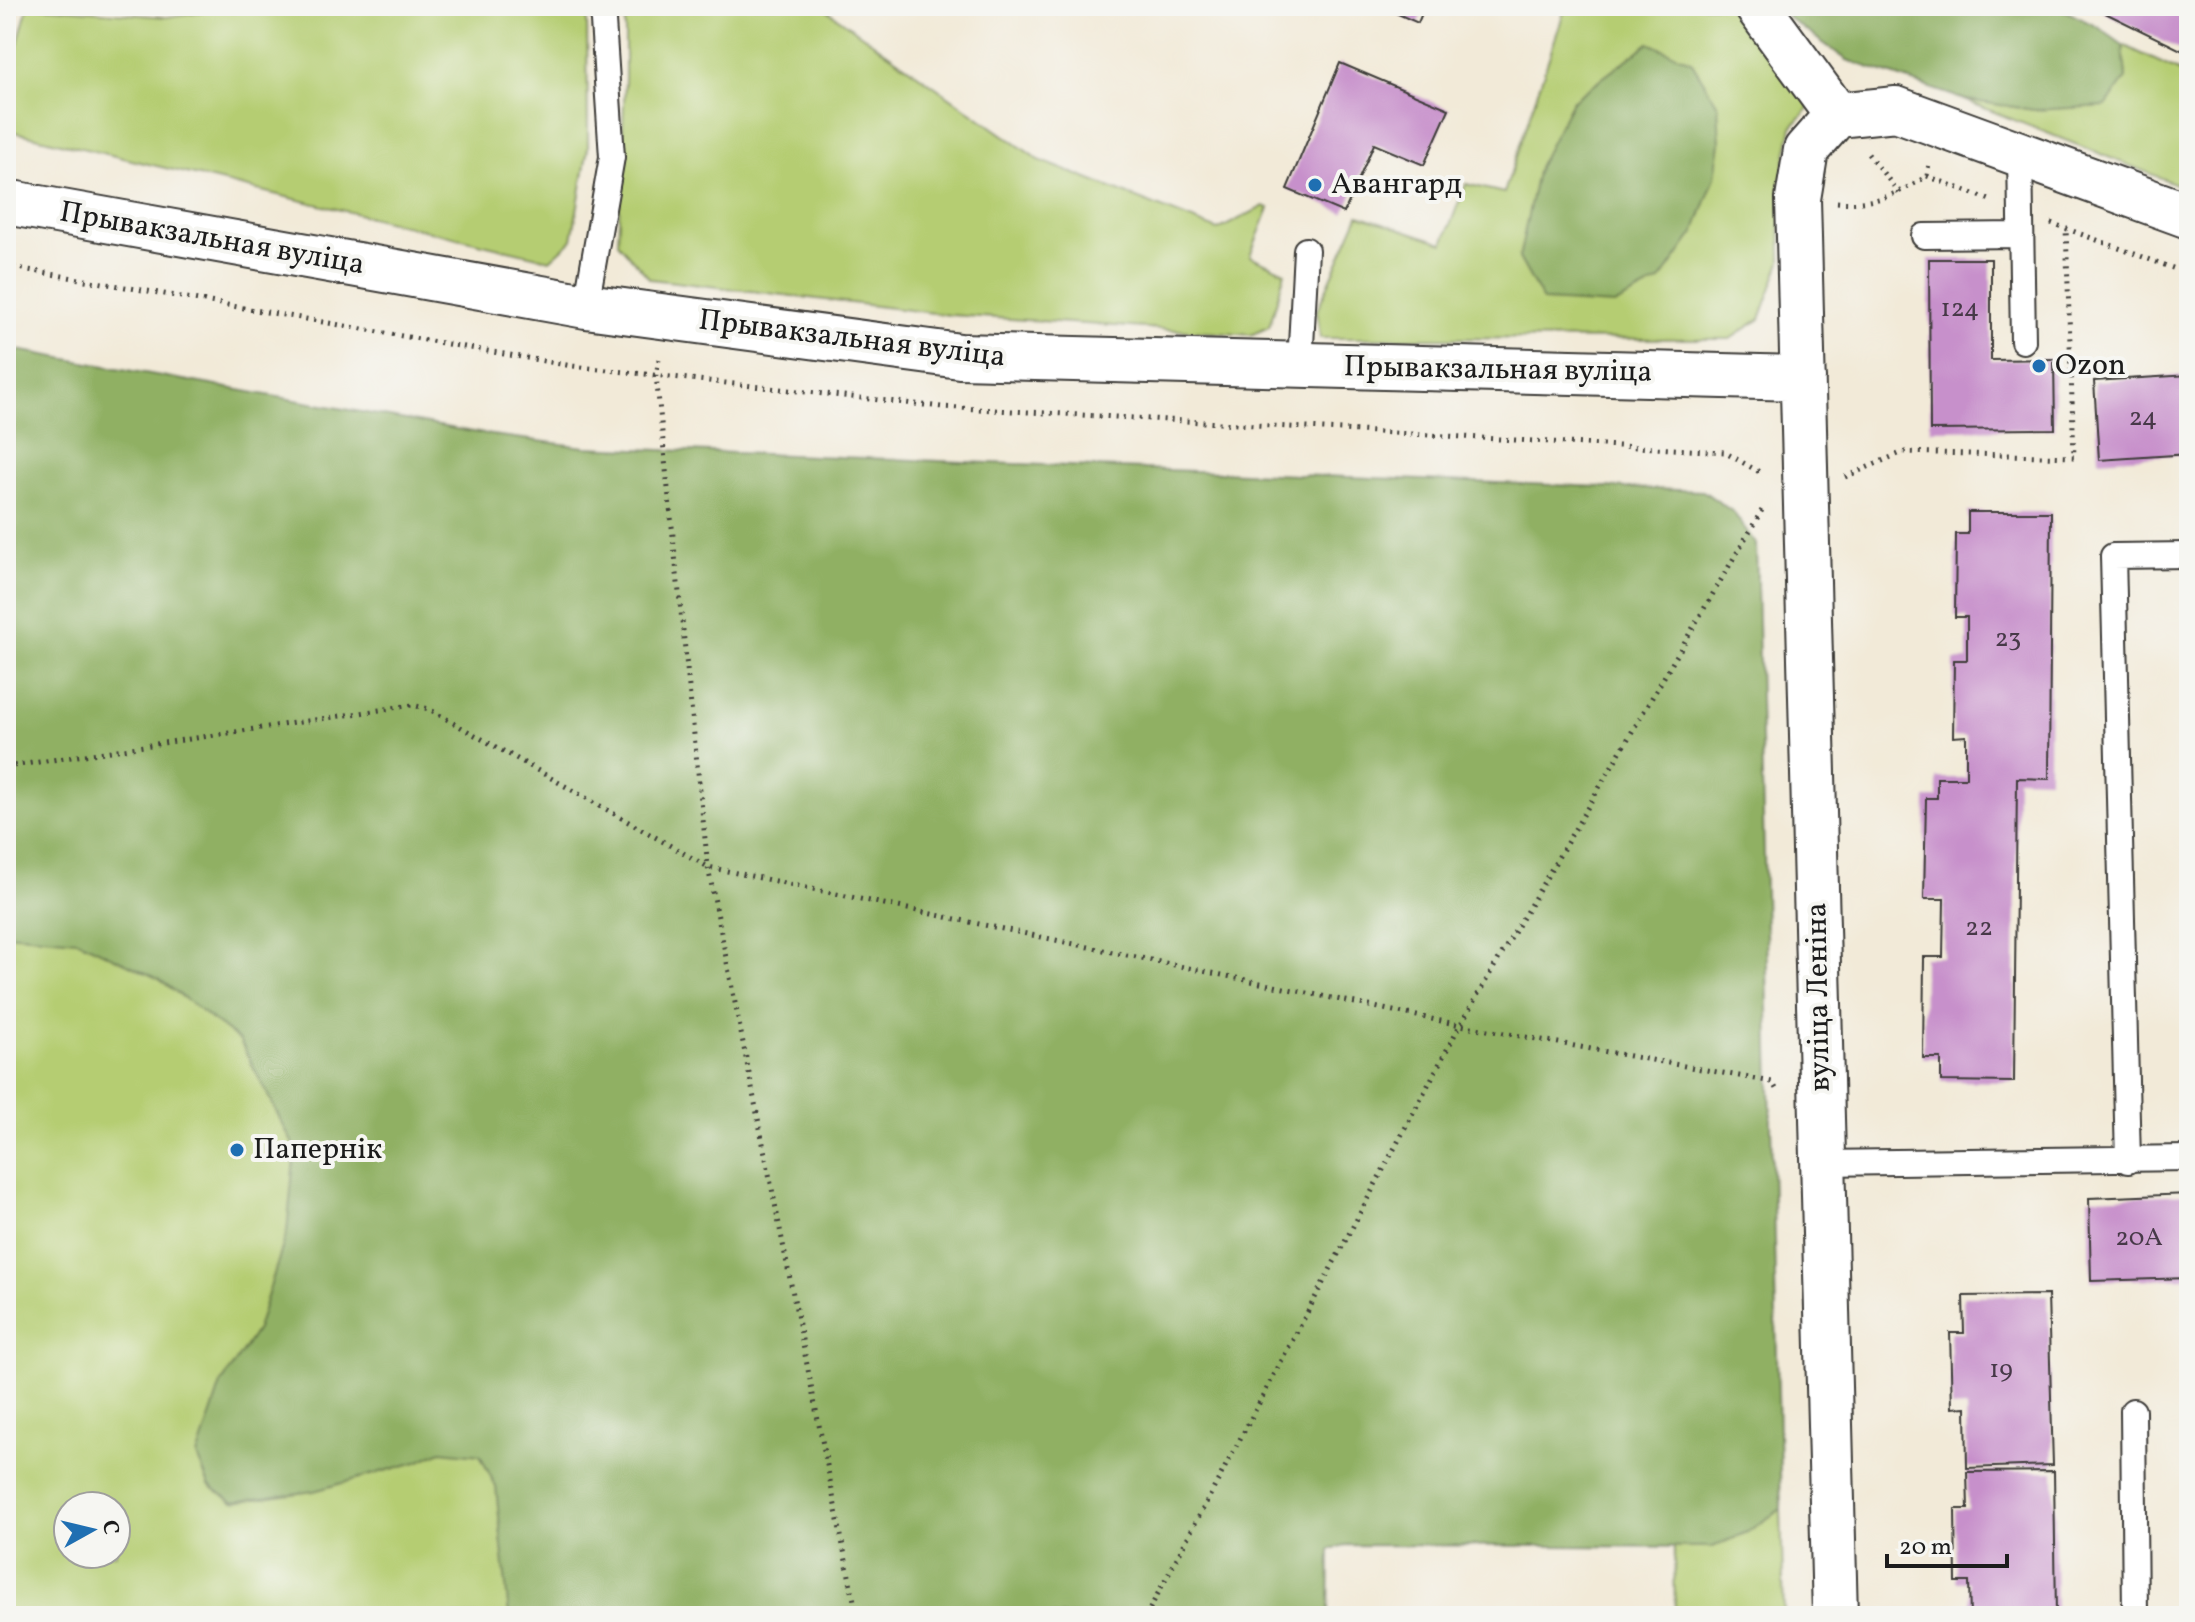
<svg xmlns="http://www.w3.org/2000/svg" width="2195" height="1622" font-family="Vollkorn,serif">
  <style>
    .green { fill: #b5cd72; stroke: #687447; stroke-width: 2; fill-rule: evenodd }
    .forest { fill: #90b064; stroke: #566640; stroke-width: 2 }
    .building { fill: #c790cb }
    .lines { fill: none; stroke-linecap: round; stroke-linejoin: round }
    .lane-casing { stroke: #3c3b38; stroke-width: 28 }
    .street-casing { stroke: #3c3b38; stroke-width: 48 }
    .secondary-casing { stroke: #3c3b38; stroke-width: 48 }
    .path { stroke: #3c3b38; stroke-width: 5; stroke-dasharray: 2 6; stroke-linecap: butt }
    .lane { stroke: #fff; stroke-width: 24 }
    .street { stroke: #fff; stroke-width: 44 }
    .secondary { stroke: #fff; stroke-width: 44 }
    .poi-dot { fill: #1f6fb2; stroke: #f6f6f2; stroke-width: 3 }
    .labels { text-anchor: middle; dominant-baseline: central; stroke-width: 8; stroke-linejoin: round; paint-order: stroke }
    .number-label { font-size: 26px; fill: #473948 }
    .poi-label { font-size: 30px; fill: #1c1c1c; stroke: #f6f6f2; text-anchor: start }
    .street-label { font-size: 30px; fill: #1c1c1c; stroke: #f6f6f2 }
  </style>
  <rect width="100%" height="100%" fill="#f6f6f2"/>
  <filter id="ink" filterUnits="userSpaceOnUse"><feTurbulence type="fractalNoise" baseFrequency=".0125" numOctaves="2"/><feDisplacementMap in="SourceGraphic" scale="16" xChannelSelector="R" yChannelSelector="G"/><feConvolveMatrix kernelMatrix="1 2 1 2 8 2 1 2 1" color-interpolation-filters="sRGB"/></filter>
  <filter id="wash" filterUnits="userSpaceOnUse"><feTurbulence type="fractalNoise" baseFrequency=".006" numOctaves="4" result="noise"/><feDisplacementMap in="SourceGraphic" scale="32" xChannelSelector="R" yChannelSelector="G"/><feGaussianBlur stdDeviation="1.8" result="paint"/><feColorMatrix in="noise" values="0 0 0 0 0 0 0 0 0 0 0 0 0 0 0 0 0 1.4 0 .05"/><feComposite in="paint" operator="in"/></filter>
  <g filter="url(#wash)">
    <rect width="100%" height="100%" fill="#f2ead8"/>
    <path class="green" d="M28,6L167,17L235,6H584L587,14L588,148L572,240L550,260L6,130V73H10Z
      M625,6H821L1039,160L1218,230L1264,206L1269,208L1250,256L1285,272L1269,327L1251,335L950,315L650,279L618,243L625,78Z
      M1566,6H1742L1810,107L1792,127L1780,185L1781,262L1760,319L1730,339L1320,338L1317,310L1359,215L1443,243L1466,184L1504,193Z
      M2123,45L2189,76V189L1956,97L2034,110L2126,78Z
      M405,734L539,1616H6V795ZM68,1506H116V1554H68Z
      M1781,1509L1784,1616H1675L1674,1546H1713L1747,1532Z"/>
    <path class="forest" d="M1784,6H2056L2098,27L2123,45L2126,78L2106,106L2034,110L1966,100L1847,60L1787,17Z
      M1649,43L1691,61L1718,105L1720,143L1715,177L1694,233L1660,281L1614,305L1543,301L1519,258L1538,167L1572,101Z
      M6,348L484,434L585,447L1703,491L1733,512L1756,544L1781,1509L1747,1532L1713,1547L1346,1545L1330,1549L1329,1616H509L496,1487L480,1455L441,1451L420,1461L314,1491L233,1502L209,1485L197,1456L221,1384L257,1329L287,1232L295,1148L240,1041L159,979L77,940L6,934Z"/>
    <g id="blocks">
      <path class="building" d="M1380,6H1425L1418,23Z
        M2091,6H2189V54Z
        M1340,63L1449,109L1424,165L1374,144L1344,213L1287,189Z
        M1929,259H1991V360L2054,359L2055,429L1930,430Z
        M2189,375V454L2099,460L2094,381Z
        M1968,512H2051L2049,779L2017,778L2014,1082L1941,1081V1058H1923L1924,957H1943L1944,899H1924L1926,798H1937V778H1966V736L1953,737L1954,660H1967V617H1955L1956,534H1968Z
        M2189,1194V1278L2091,1281L2089,1198Z
        M2048,1295L2053,1465L1967,1468L1966,1407L1952,1408L1950,1333H1964L1963,1296Z
        M2054,1471L2056,1616H1970L1969,1582H1956L1955,1509H1968L1967,1472Z"/>
    </g>
  </g>
  <g filter="url(#ink)">
    <use href="#blocks" fill-opacity="0" stroke="#3c3b38" stroke-width="2"/>
    <g class="lines">
      <g class="lane-casing">
        <path id="lane" d="M2020,154L2023,341
          M1924,236L2021,235
          M586,306L612,157L602,6
          M1300,365L1306,250
          M2128,1161L2113,556L2189,555
          M1823,1163L2189,1158
          M2133,1411L2135,1616"/>
      </g>
      <g class="street-casing">
        <path id="street" d="M1757,6L1837,115"/>
      </g>
      <g class="secondary-casing">
        <path id="secondary" d="M6,202L586,306L960,356L1803,378
          M1835,1616L1798,199L1806,150L1837,115L1896,109L2189,216"/>
      </g>
      <path class="path" d="M1868,154L1900,194
        M1927,176L1990,200
        M1837,202C1873,205 1897,195 1927,176L1929,163
        M2051,223L2189,274
        M6,266L572,366L942,407L1724,452L1763,474
        M659,359L656,375L708,867L857,1616
        M1845,477L1903,452L2074,457L2066,228
        M6,767L412,705L429,709L708,867L1460,1025L1772,1082L1778,1092
        M1146,1616L1460,1025L1762,510"/>
      <use href="#lane" class="lane"/>
      <use href="#street" class="street"/>
      <use href="#secondary" class="secondary"/>
    </g>
  </g>
  <g class="poi-dot">
    <circle cx="1315" cy="185" r="8"/>
    <circle cx="2039" cy="366" r="8"/>
    <circle cx="237" cy="1150" r="8"/>
  </g>
  <g class="labels">
    <g class="number-label">
      <text x="1960" y="309">124</text>
      <text x="2143" y="418">24</text>
      <text x="2008" y="639">23</text>
      <text x="1979" y="928">22</text>
      <text x="2139" y="1238">20А</text>
      <text x="2001" y="1370">19</text>
    </g>
    <g class="poi-label">
      <text x="1331" y="185">Авангард</text>
      <text x="2055" y="366">Ozon</text>
      <text x="253" y="1150">Папернік</text>
    </g>
    <g class="street-label">
      <text transform="translate(212 239) rotate(10)">Прывакзальная вуліца</text>
      <text transform="translate(852 339) rotate(7)">Прывакзальная вуліца</text>
      <text transform="translate(1498 370) rotate(1)">Прывакзальная вуліца</text>
      <text transform="translate(1819 997) rotate(-91)">вуліца Леніна</text>
    </g>
  </g>
  <rect width="2195" height="1622" fill="none" stroke="#f6f6f2" stroke-width="32"/>
  <g transform="translate(92 1530) rotate(82)"><circle r="38" fill="#f6f6f2" stroke="#9f9f9c" stroke-width="2"/>
  <path d="M0-6L14 30L0 20L-14 30Z" fill="#1f6fb2"/>
  <text y="-12" font-size="22" font-weight="bold" text-anchor="middle" fill="#1c1c1c">С</text>
  </g>
  <path d="M1887 1554v12h120v-12" fill="none" stroke="#1c1c1c" stroke-width="4"/>
  <text x="1899" y="1554" font-size="24" fill="#1c1c1c" stroke="#f6f6f2" stroke-width="6" paint-order="stroke">20 m</text>
</svg>
